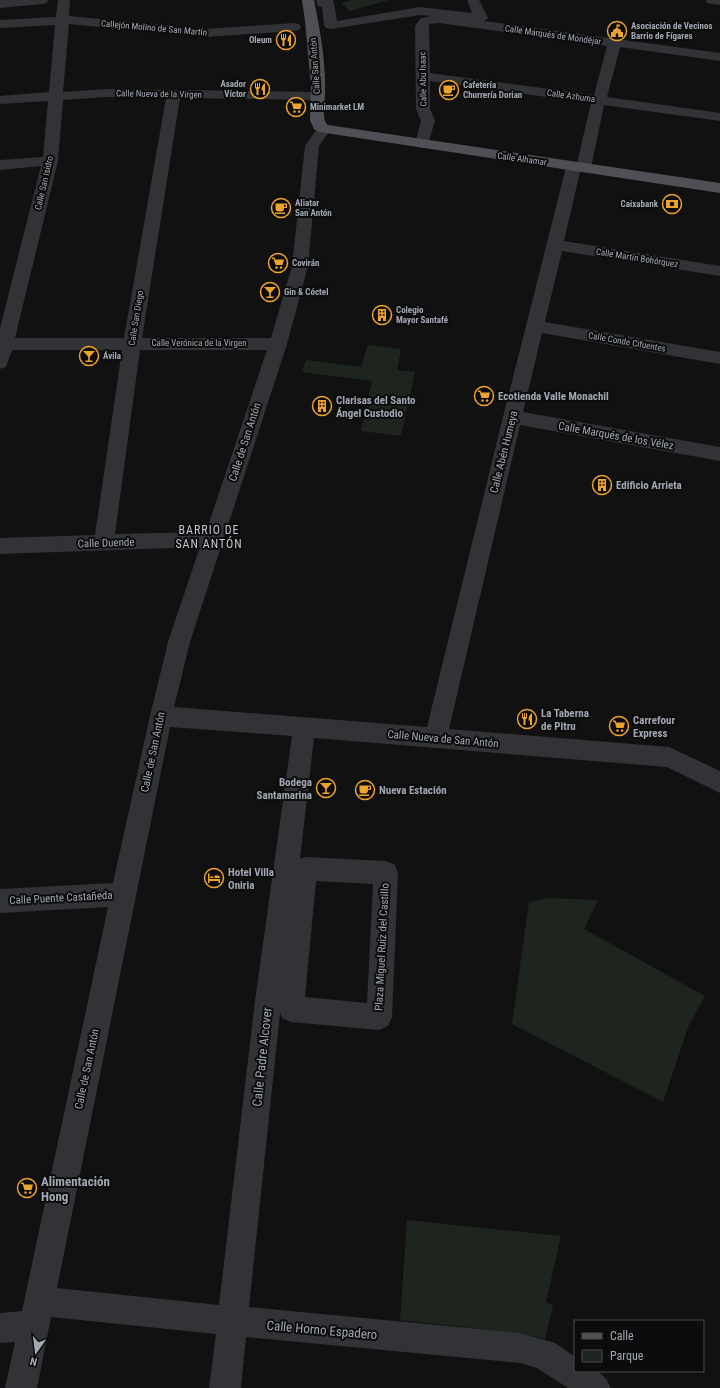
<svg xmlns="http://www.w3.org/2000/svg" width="720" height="1388" font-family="'Roboto Condensed',sans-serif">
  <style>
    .green { fill: #1d251e }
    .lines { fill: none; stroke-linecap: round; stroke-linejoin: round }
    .minor { fill: #323337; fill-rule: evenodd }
    .major { fill: #4e5056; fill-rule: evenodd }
    .labels { text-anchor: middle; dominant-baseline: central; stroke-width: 4; stroke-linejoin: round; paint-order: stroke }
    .far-poi-label { font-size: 9px; font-weight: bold; fill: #a2a8b3; stroke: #0c0c0d; text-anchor: start }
    .far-street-label { font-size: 9px; fill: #a2a8b3; stroke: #0c0c0d }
    .poi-label { font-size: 11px; font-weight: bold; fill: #a2a8b3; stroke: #0c0c0d; text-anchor: start }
    .street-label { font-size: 11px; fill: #a2a8b3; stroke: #0c0c0d }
    .neighbourhood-label { font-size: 12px; letter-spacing: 1px; fill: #c3c7cf; stroke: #0c0c0d }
    .near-street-label { font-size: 13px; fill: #a2a8b3; stroke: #0c0c0d }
    .near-poi-label { font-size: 13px; font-weight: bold; fill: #a2a8b3; stroke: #0c0c0d; text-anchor: start }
  </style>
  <rect width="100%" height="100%" fill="#111112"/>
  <path class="green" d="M351,0H389L350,11L341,3Z
    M368,345L401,349L397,370L415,372L401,436L361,431L372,381L302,372L306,360L361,367Z
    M549,898L598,900L584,929L705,996L688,1027L663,1102L512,1024L529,902Z
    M407,1220L561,1236L546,1302L553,1305L545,1339L525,1334L400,1320Z"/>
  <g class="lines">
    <path class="minor" d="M0,0H48L47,3L42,4L0,8Z
      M58,0H70L69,16L204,29L294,23L299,24L301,27L299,30L294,31L204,37L69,24L63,92L106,89L318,92L323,93L325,96L323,99L318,100L180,98L142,338H271L292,266L305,146L319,126L324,125L329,126L331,129L319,146L308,266L287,344L190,642L174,707L427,727L503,417L566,167L569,164L577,163L591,103L430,81V109L435,121L427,147L422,148L417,147L415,144L421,121L416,109L415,26L421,18L431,16L420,15L331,29L326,28L324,25L322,7L318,6L316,0H333L334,3L337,21L420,7L472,13L467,0H479L488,18L484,21L720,53V61L620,47L607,97L720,113V121L604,105L591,168L588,171L580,172L564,241L720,266V276L562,251L545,322L720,352V364L542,333L523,412L720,447V461L520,425L449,729L669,747L720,771V793L667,767L314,738L300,859L305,857L386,861L395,865L398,873L392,1017L388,1026L379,1030L291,1022L282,1018L280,1013L249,1307L520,1333L555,1343L575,1357V1371C594,1371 602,1368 611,1388H568L537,1368L520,1363L246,1337L241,1388H209L216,1334L51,1317L37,1388H5L15,1342L0,1343V1313L22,1311L108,907L0,913V889L113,883L150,716L168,642L200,547L0,554V538L95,535L122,350H12L6,367L0,369V328L41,166L0,170V160L43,157L48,101L0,104V96L49,92L55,25L0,28V20L56,17ZM439,23L607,46L594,95L430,73L429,26L430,24ZM106,97L166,98L124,338H15L58,161L63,100ZM140,350H267L206,532L115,534ZM170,727L292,736L255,1001L219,1305L57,1288ZM316,881L373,884L367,1003L305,997Z
      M706,0H720V5L707,3Z"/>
    <path class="major" d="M302,0H314C320,30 326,62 325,93C325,101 321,120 328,125L720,183V193L319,132L314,129L310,120L311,86L305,21Z"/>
  </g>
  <defs>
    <g id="civic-ring" transform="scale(1)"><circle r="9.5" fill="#0c0c0d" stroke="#eda42e" stroke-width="1.5"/><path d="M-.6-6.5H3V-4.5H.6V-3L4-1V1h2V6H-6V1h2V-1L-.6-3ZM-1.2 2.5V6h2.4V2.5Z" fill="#eda42e"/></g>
    <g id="restaurant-ring" transform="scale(1)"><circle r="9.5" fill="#0c0c0d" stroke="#eda42e" stroke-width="1.5"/><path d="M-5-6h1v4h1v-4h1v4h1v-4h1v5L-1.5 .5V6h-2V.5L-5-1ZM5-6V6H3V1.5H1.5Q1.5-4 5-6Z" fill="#eda42e"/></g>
    <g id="cafe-ring" transform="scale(1)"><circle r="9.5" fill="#0c0c0d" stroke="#eda42e" stroke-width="1.5"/><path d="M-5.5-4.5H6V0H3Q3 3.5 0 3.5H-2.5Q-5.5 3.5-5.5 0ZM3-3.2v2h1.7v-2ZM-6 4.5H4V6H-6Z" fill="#eda42e"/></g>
    <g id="supermarket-ring" transform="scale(1)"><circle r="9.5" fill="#0c0c0d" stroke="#eda42e" stroke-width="1.5"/><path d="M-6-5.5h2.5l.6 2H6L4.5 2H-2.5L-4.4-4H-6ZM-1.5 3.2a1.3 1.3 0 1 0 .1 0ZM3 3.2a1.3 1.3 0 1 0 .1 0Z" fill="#eda42e"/></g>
    <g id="bank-ring" transform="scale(1)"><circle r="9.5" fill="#0c0c0d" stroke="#eda42e" stroke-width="1.5"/><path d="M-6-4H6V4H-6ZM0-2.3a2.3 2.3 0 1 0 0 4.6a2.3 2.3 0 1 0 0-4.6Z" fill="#eda42e"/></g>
    <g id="bar-ring" transform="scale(1)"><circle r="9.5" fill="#0c0c0d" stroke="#eda42e" stroke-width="1.5"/><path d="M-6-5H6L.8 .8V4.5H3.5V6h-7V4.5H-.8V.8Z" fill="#eda42e"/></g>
    <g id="building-ring" transform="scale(1)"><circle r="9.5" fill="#0c0c0d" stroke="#eda42e" stroke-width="1.5"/><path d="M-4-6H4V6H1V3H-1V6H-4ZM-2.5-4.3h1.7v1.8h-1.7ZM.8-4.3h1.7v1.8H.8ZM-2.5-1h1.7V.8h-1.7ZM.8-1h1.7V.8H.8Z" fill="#eda42e"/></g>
    <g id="hotel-ring" transform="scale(1)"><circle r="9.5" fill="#0c0c0d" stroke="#eda42e" stroke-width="1.5"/><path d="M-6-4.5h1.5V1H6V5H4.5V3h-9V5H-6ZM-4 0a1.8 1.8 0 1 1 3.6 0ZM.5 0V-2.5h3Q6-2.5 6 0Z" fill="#eda42e"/></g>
  </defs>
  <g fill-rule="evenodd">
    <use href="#civic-ring" x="617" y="31"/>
    <use href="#restaurant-ring" x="286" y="40"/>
    <use href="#restaurant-ring" x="260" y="89"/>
    <use href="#cafe-ring" x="449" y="90"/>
    <use href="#supermarket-ring" x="296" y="107"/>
    <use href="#bank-ring" x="672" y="204"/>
    <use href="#cafe-ring" x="281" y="208"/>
    <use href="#supermarket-ring" x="278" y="263"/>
    <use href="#bar-ring" x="270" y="292"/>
    <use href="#building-ring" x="382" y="315"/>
    <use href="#bar-ring" x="89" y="356"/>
    <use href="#supermarket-ring" x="484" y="396"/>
    <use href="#building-ring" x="322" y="406"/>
    <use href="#building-ring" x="602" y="485"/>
    <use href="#restaurant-ring" x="527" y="719"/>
    <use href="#supermarket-ring" x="619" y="726"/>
    <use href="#bar-ring" x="326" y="788"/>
    <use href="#cafe-ring" x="365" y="790"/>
    <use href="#hotel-ring" x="214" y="878"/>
    <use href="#supermarket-ring" x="27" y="1188"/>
  </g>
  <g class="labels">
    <g class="far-poi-label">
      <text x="631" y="26">Asociación de Vecinos<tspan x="631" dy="10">Barrio de Fígares</tspan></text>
      <text x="272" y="40" text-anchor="end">Oleum</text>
      <text x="246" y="84" text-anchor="end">Asador<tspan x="246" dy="10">Víctor</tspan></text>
      <text x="463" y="85">Cafetería<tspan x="463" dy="10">Churrería Dorian</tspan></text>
      <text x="310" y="107">Minimarket LM</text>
      <text x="295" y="203">Aliatar<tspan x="295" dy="10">San Antón</tspan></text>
      <text x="658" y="204" text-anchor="end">Caixabank</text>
      <text x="292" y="263">Covirán</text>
      <text x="284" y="292">Gin &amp; Cóctel</text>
      <text x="396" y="310">Colegio<tspan x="396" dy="10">Mayor Santafé</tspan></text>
      <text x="103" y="356">Ávila</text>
    </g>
    <g class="far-street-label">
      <text transform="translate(154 28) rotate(5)">Callejón Molino de San Martín</text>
      <text transform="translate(553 35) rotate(8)">Calle Marqués de Mondéjar</text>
      <text transform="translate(315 66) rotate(-94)">Calle San Antón</text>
      <text transform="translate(423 79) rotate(-91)">Calle Abu Isaac</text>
      <text transform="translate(159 94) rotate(1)">Calle Nueva de la Virgen</text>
      <text transform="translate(571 96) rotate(8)">Calle Azhuma</text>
      <text transform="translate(522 159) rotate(8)">Calle Alhamar</text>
      <text transform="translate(44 183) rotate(-77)">Calle San Isidro</text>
      <text transform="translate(637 258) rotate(9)">Calle Martín Bohórquez</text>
      <text transform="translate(136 318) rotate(-81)">Calle San Diego</text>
      <text transform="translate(627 342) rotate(10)">Calle Conde Cifuentes</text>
      <text x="199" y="343">Calle Verónica de la Virgen</text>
    </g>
    <g class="poi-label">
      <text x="498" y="396">Ecotienda Valle Monachil</text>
      <text x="336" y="400">Clarisas del Santo<tspan x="336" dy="13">Ángel Custodio</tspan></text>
      <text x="616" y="485">Edificio Arrieta</text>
      <text x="541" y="713">La Taberna<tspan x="541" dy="13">de Pitru</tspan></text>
      <text x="633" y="720">Carrefour<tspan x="633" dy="13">Express</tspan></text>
      <text x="312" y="782" text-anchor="end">Bodega<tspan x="312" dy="13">Santamarina</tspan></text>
      <text x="379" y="790">Nueva Estación</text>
      <text x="228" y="872">Hotel Villa<tspan x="228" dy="13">Oniria</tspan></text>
    </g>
    <g class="street-label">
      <text transform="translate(616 436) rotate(10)">Calle Marqués de los Vélez</text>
      <text transform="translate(245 442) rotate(-72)">Calle de San Antón</text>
      <text transform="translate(504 452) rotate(-76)">Calle Abén Humeya</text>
      <text transform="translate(106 543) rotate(-2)">Calle Duende</text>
      <text transform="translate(443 739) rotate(5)">Calle Nueva de San Antón</text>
      <text transform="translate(153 752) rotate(-78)">Calle de San Antón</text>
      <text transform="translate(61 898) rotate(-3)">Calle Puente Castañeda</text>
      <text transform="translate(382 947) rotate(-87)">Plaza Miguel Ruiz del Castillo</text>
      <text transform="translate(87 1069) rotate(-78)">Calle de San Antón</text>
    </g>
    <g class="neighbourhood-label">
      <text x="209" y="530">BARRIO DE<tspan x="209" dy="14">SAN ANTÓN</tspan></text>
    </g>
    <g class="near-street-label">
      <text transform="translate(262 1057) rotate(-84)">Calle Padre Alcover</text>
      <text transform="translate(322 1330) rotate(5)">Calle Horno Espadero</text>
    </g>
    <g class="near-poi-label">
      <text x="41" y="1181">Alimentación<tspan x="41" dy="15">Hong</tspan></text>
    </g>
  </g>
  <rect x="574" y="1320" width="130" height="52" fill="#0c0c0d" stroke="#484a4f"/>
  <rect x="582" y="1333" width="20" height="6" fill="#4e5056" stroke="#484a4f"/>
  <text x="610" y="1340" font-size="12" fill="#a2a8b3">Calle</text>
  <rect x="582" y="1350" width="20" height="12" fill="#1d251e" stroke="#484a4f"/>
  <text x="610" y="1360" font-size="12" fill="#a2a8b3">Parque</text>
  <g transform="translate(36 1352) rotate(194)" stroke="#0c0c0d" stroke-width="3" paint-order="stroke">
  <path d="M0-3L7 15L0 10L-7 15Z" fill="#a2a8b3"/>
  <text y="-6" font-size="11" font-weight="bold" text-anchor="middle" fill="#a2a8b3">N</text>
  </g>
</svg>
